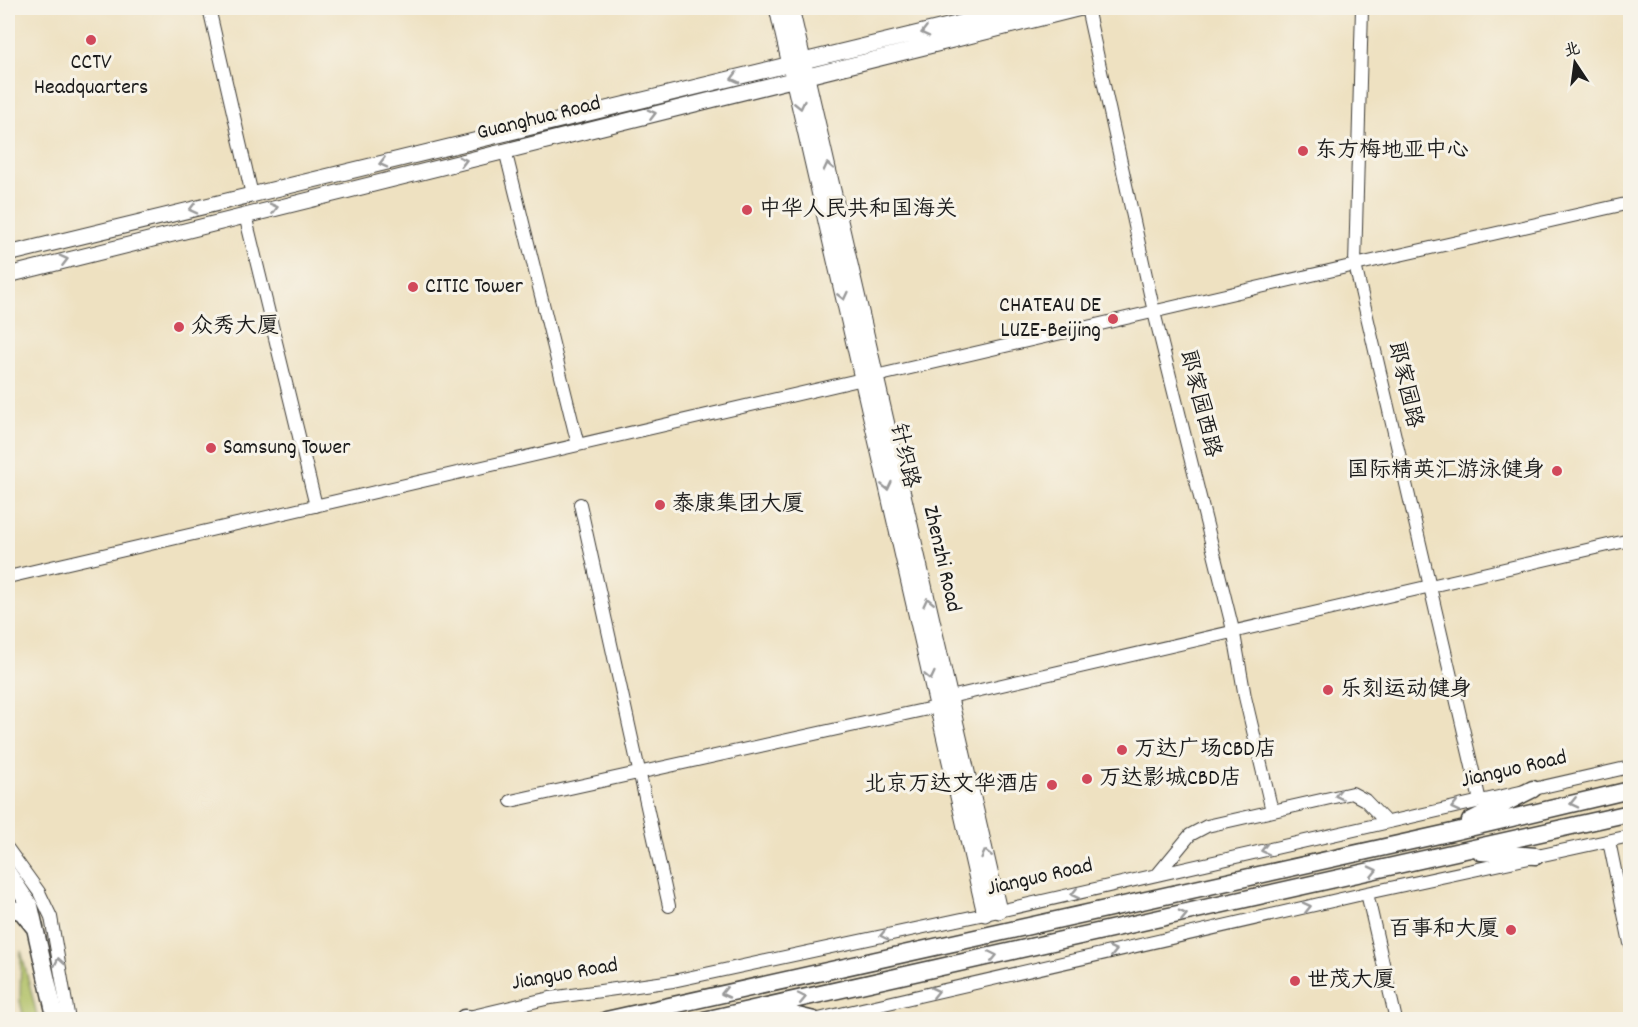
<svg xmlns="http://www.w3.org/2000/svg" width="1638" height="1027" font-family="Dekko,'LXGW WenKai TC',sans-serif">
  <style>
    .green { fill: #adbe61; stroke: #646d3e; stroke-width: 1.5 }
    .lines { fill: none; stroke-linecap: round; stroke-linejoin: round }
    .minor-casing { stroke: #3c3a35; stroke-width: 14 }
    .major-casing { stroke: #3c3a35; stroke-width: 17 }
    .highway-casing { stroke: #3c3a35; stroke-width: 19 }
    .minor { stroke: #fff; stroke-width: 12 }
    .major { stroke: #fff; stroke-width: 15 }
    .highway { stroke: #fff; stroke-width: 16 }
    .oneway { stroke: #999 }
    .poi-dot { fill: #d1495b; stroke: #f7f3e8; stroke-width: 2 }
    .labels { text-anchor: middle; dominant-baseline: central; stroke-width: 6; stroke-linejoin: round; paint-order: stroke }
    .poi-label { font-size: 22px; fill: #1c1c1c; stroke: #f7f3e8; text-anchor: start }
    .street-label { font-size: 22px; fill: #1c1c1c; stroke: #f7f3e8 }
  </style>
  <rect width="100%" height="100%" fill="#f7f3e8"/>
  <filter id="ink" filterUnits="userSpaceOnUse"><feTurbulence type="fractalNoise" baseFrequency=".0167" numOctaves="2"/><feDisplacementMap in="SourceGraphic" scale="12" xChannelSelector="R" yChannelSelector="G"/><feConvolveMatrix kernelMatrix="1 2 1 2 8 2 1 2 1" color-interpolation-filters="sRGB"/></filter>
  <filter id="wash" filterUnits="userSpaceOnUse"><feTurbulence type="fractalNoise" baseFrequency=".008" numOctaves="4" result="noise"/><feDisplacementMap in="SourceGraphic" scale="24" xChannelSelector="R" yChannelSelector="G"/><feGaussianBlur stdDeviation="1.35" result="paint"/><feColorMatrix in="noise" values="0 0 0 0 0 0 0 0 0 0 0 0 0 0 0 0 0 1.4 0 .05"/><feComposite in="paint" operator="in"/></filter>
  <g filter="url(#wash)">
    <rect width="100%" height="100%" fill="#eee1c1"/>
    <path class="green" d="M21,951L38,1019H24L20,1001Z"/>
  </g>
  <g filter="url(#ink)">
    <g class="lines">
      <g class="minor-casing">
        <path id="minor" d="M209,8L252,195
          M1087,8L1154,312L1234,634L1245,697L1272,811
          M1362,8L1355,265L1480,801
          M505,150L578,445
          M245,215L316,506
          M580,504L669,906
          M8,577L1355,265L1630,203
          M950,697L1630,540
          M511,801L937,707
          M1609,841L1630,943
          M8,849L39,892L51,917L69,1020
          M1157,875L1190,835L1207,826L1352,793L1365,800L1386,822
          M1367,893L1396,1020
          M456,1020L550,998L673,981L999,911L1630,767
          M814,1020L1367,893L1630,836"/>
      </g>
      <g class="major-casing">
        <path id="major" d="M777,8L985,914
          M791,8L999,911
          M8,254L1022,8
          M8,275L1081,8"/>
      </g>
      <g class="highway-casing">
        <path id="highway" d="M1470,821L1533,789
          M1481,852L1536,856
          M8,873L30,906L56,1020
          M8,907L22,912L34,927
          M765,1008L814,1020
          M464,1018L484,1020
          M606,1020L1448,833L1630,790
          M704,1020L1630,813"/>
      </g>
      <use href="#minor" class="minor"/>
      <use href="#major" class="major"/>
      <use href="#highway" class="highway"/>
    </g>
    <defs><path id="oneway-chevron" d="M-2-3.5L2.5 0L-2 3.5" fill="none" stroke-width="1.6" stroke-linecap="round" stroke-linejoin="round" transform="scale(1.5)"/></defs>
    <g class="oneway">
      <use href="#oneway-chevron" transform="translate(925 32) rotate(166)"/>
      <use href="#oneway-chevron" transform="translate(735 78) rotate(166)"/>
      <use href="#oneway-chevron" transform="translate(800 105) rotate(77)"/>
      <use href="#oneway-chevron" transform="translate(652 114) rotate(-14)"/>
      <use href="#oneway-chevron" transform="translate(463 161) rotate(-14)"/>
      <use href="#oneway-chevron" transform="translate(383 163) rotate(166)"/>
      <use href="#oneway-chevron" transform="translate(828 167) rotate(-103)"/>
      <use href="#oneway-chevron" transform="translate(274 208) rotate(-14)"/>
      <use href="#oneway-chevron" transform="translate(193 209) rotate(166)"/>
      <use href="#oneway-chevron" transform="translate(64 260) rotate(-14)"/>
      <use href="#oneway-chevron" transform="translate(843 296) rotate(77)"/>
      <use href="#oneway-chevron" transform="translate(887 486) rotate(77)"/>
      <use href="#oneway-chevron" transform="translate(928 602) rotate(-103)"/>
      <use href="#oneway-chevron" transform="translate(930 676) rotate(77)"/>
      <use href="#oneway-chevron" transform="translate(1339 795) rotate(167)"/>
      <use href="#oneway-chevron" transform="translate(1574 803) rotate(167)"/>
      <use href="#oneway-chevron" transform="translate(1455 807) rotate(167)"/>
      <use href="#oneway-chevron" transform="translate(1265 850) rotate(167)"/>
      <use href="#oneway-chevron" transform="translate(986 854) rotate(-103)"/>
      <use href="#oneway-chevron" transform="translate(1373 871) rotate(-13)"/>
      <use href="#oneway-chevron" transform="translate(1075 894) rotate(167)"/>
      <use href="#oneway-chevron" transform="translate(1307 907) rotate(-13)"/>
      <use href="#oneway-chevron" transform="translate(1183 915) rotate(-13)"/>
      <use href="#oneway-chevron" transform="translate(884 935) rotate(168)"/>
      <use href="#oneway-chevron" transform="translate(1113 951) rotate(-13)"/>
      <use href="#oneway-chevron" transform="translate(993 956) rotate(-12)"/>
      <use href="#oneway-chevron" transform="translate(59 962) rotate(-100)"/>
      <use href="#oneway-chevron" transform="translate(935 992) rotate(-13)"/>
      <use href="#oneway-chevron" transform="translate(725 993) rotate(167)"/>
      <use href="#oneway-chevron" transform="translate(802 998) rotate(-12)"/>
    </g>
  </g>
  <g class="poi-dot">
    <circle cx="91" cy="40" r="6"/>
    <circle cx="1303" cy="151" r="6"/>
    <circle cx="747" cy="210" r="6"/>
    <circle cx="413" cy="287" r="6"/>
    <circle cx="1113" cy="319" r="6"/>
    <circle cx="179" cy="327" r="6"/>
    <circle cx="211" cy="448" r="6"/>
    <circle cx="1557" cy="471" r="6"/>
    <circle cx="660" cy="505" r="6"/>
    <circle cx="1328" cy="690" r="6"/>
    <circle cx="1122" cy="750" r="6"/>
    <circle cx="1087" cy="779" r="6"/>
    <circle cx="1052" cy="785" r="6"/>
    <circle cx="1511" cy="930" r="6"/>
    <circle cx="1295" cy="981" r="6"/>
  </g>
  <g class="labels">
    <g class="poi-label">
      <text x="91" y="63" text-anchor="middle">CCTV<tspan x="91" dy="25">Headquarters</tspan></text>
      <text x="1315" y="151">东方梅地亚中心</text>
      <text x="759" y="210">中华人民共和国海关</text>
      <text x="425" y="287">CITIC Tower</text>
      <text x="1101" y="306" text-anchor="end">CHATEAU DE<tspan x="1101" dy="25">LUZE-Beijing</tspan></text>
      <text x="191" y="327">众秀大厦</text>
      <text x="223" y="448">Samsung Tower</text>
      <text x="1545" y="471" text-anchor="end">国际精英汇游泳健身</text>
      <text x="672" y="505">泰康集团大厦</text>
      <text x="1340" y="690">乐刻运动健身</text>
      <text x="1134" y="750">万达广场CBD店</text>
      <text x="1099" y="779">万达影城CBD店</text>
      <text x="1040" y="785" text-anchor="end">北京万达文华酒店</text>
      <text x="1499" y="930" text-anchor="end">百事和大厦</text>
      <text x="1307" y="981">世茂大厦</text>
    </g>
    <g class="street-label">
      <text transform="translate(539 119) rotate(-14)">Guanghua Road</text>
      <text transform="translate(1404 385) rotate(77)">郎家园路</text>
      <text transform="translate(1199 404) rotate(76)">郎家园西路</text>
      <text transform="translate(903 456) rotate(77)">针织路</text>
      <text transform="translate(941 559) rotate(77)">Zhenzhi Road</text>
      <text transform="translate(1514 770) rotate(-13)">Jianguo Road</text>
      <text transform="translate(1040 878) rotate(-13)">Jianguo Road</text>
      <text transform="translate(565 975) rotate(-10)">Jianguo Road</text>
    </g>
  </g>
  <rect width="1638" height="1027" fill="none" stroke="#f7f3e8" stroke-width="30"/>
  <g transform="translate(1575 63) rotate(347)" stroke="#f7f3e8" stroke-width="4.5" paint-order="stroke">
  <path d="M0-4.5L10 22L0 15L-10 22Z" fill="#1c1c1c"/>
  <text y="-9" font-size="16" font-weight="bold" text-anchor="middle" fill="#1c1c1c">北</text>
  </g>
</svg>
